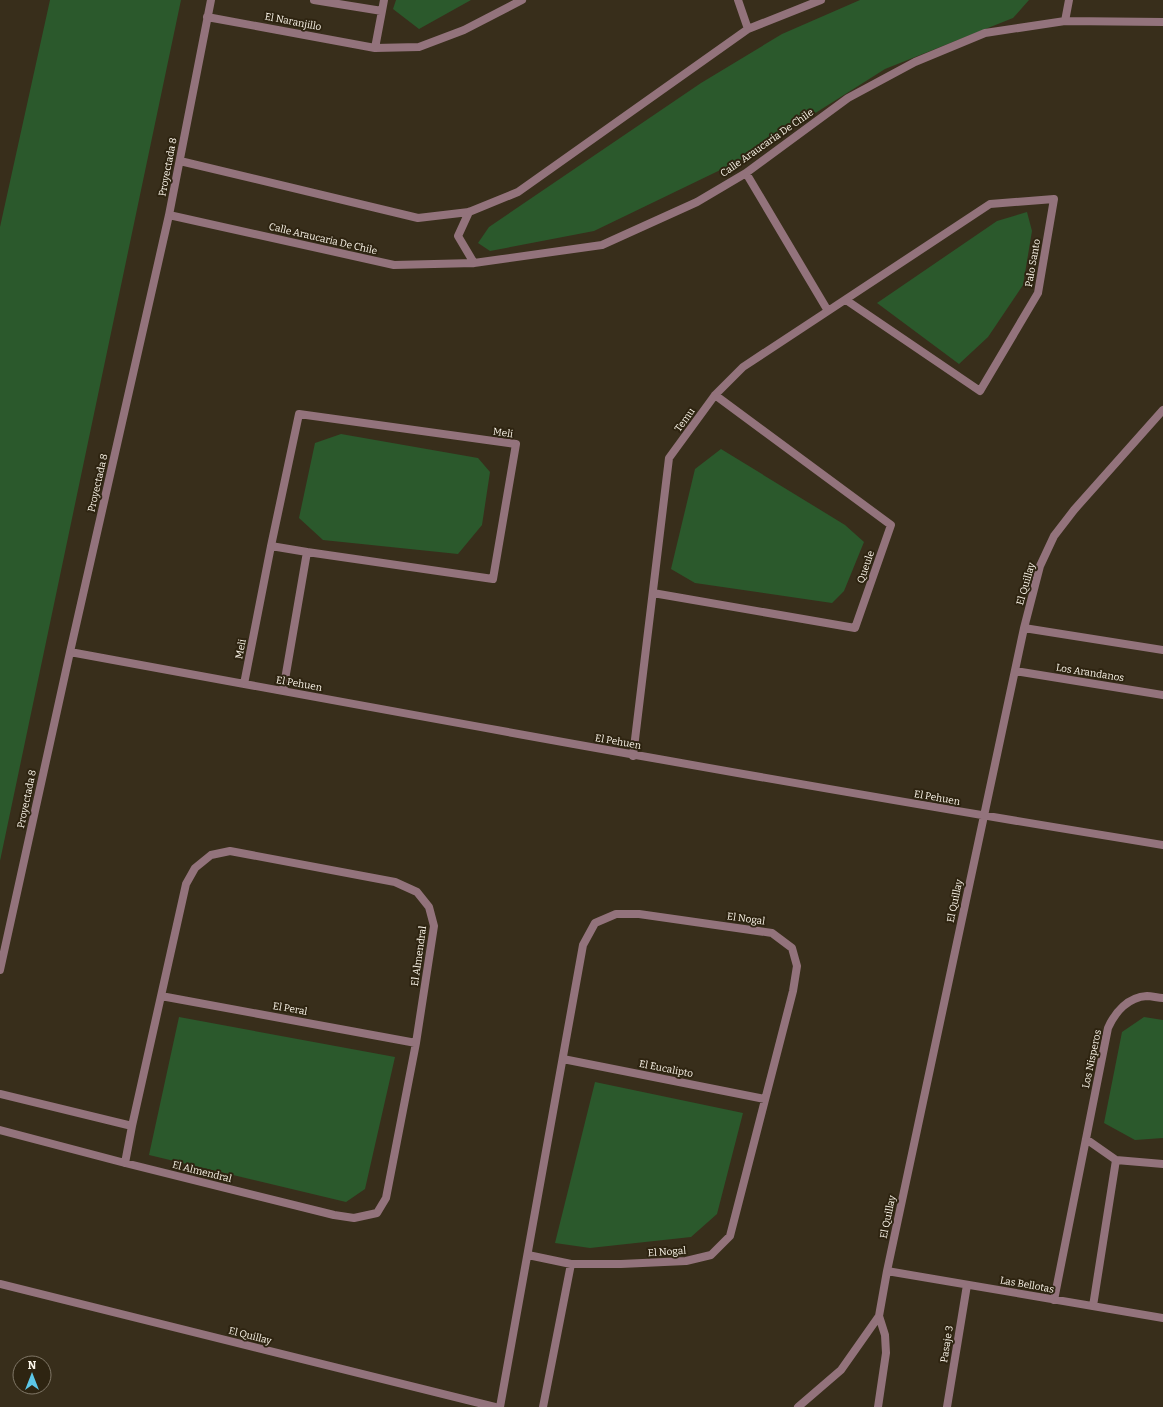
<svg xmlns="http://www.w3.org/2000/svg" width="1163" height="1407" font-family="Bitter,serif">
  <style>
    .green { fill: #2b592c }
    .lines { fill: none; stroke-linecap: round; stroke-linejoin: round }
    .street { stroke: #93737c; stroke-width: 8 }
    .labels { text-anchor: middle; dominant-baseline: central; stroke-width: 4; stroke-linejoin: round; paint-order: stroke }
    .street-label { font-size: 10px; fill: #faf4e8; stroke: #2e2411 }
  </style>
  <rect width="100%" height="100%" fill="#382e1b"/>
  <path class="green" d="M50,0H181L0,861V227Z
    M396,0H471L419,29L393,9Z
    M860,0H1029L1013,18L885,69L741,160L594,231L490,251L478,243L489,227L701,83L782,34Z
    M1027,212L1032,231L1023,285L988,337L959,364L877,303L997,221Z
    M341,434L478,458L490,472L482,525L458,554L323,540L299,518L315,443Z
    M721,449L845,525L864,542L844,591L832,603L695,583L671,569L695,469Z
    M179,1017L395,1057L365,1189L346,1202L149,1155Z
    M1144,1017L1163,1020V1138L1135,1140L1104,1123L1122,1032Z
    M595,1082L743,1113L717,1214L691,1237L590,1248L555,1243Z"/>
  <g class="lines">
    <path class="street" d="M314,0L382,11L384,0
      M738,0L748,29
      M207,17L375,48L419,47L464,30L522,0
      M1065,21L1069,0
      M375,48L382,11
      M180,161L418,218L469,212L518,192L748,29L821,0
      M469,212L458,236L474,263
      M169,215L394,265L474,263L602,245L697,202L746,173L848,98L915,62L985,33L1065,21L1163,22
      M828,311L990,204L1054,199L1038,293L980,391L846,300
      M271,546L307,552
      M653,593L855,628L891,525L715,395
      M1024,628L1163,650
      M70,652C434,719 798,786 1163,845
      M1015,671L1163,695
      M244,684L271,546L299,414L516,444L493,579L307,552L283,691
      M633,756L669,458L715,395L743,367L828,311L746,173
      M0,970L70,652L169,215L211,0
      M161,996L416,1043
      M563,1059L765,1099
      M0,1094L132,1126
      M0,1130L125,1163L334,1215L354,1218L377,1213L386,1198L416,1043L434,926L429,907L417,892L395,882L230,851L211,855L195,868L186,884L132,1126L125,1163
      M1086,1139L1116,1160
      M887,1271L1163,1318
      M0,1284L495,1407
      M1054,1300L1108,1028C1115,1012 1128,997 1147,996C1152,996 1158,998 1163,998
      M1093,1306L1116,1160L1163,1164
      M500,1407L583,945L595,923L616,914H639L772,933L792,948L797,966L793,991L730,1236L711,1255L686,1261L621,1264H571L528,1255
      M543,1407L571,1264
      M798,1407L841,1370L879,1316L887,1271L1024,628L1040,566L1054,536L1074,510L1163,410
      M878,1407L886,1353L885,1335L879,1316
      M947,1407L967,1285"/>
  </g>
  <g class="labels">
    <g class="street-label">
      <text transform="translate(293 22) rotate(11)">El Naranjillo</text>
      <text transform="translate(767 143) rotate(-35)">Calle Araucaria De Chile</text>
      <text transform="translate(168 167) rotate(-79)">Proyectada 8</text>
      <text transform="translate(323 239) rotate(13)">Calle Araucaria De Chile</text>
      <text transform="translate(1033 263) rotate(-80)">Palo Santo</text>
      <text transform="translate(685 420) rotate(-54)">Temu</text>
      <text transform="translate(503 433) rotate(9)">Meli</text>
      <text transform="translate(98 483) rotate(-77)">Proyectada 8</text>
      <text transform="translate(866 567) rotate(-71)">Queule</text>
      <text transform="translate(1026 584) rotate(-74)">El Quillay</text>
      <text transform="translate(241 649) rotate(-79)">Meli</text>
      <text transform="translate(1090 673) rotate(9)">Los Arandanos</text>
      <text transform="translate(299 684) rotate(10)">El Pehuen</text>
      <text transform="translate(618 742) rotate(10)">El Pehuen</text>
      <text transform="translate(937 798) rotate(10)">El Pehuen</text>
      <text transform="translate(27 799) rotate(-78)">Proyectada 8</text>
      <text transform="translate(955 901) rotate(-78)">El Quillay</text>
      <text transform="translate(746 919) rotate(8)">El Nogal</text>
      <text transform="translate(419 956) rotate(-82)">El Almendral</text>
      <text transform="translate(290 1009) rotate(10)">El Peral</text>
      <text transform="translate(1092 1059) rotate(-78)">Los Nisperos</text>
      <text transform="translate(666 1069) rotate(11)">El Eucalipto</text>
      <text transform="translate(202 1172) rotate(14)">El Almendral</text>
      <text transform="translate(888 1217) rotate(-78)">El Quillay</text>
      <text transform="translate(667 1252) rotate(-4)">El Nogal</text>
      <text transform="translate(1027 1285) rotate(10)">Las Bellotas</text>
      <text transform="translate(250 1336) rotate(14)">El Quillay</text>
      <text transform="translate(947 1344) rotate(-81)">Pasaje 3</text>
    </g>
  </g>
  <g transform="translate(32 1375)"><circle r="19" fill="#2e2411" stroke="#807767"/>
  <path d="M0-3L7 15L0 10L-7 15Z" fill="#5cc7e8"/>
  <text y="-6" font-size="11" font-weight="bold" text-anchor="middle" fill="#faf4e8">N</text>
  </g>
</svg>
